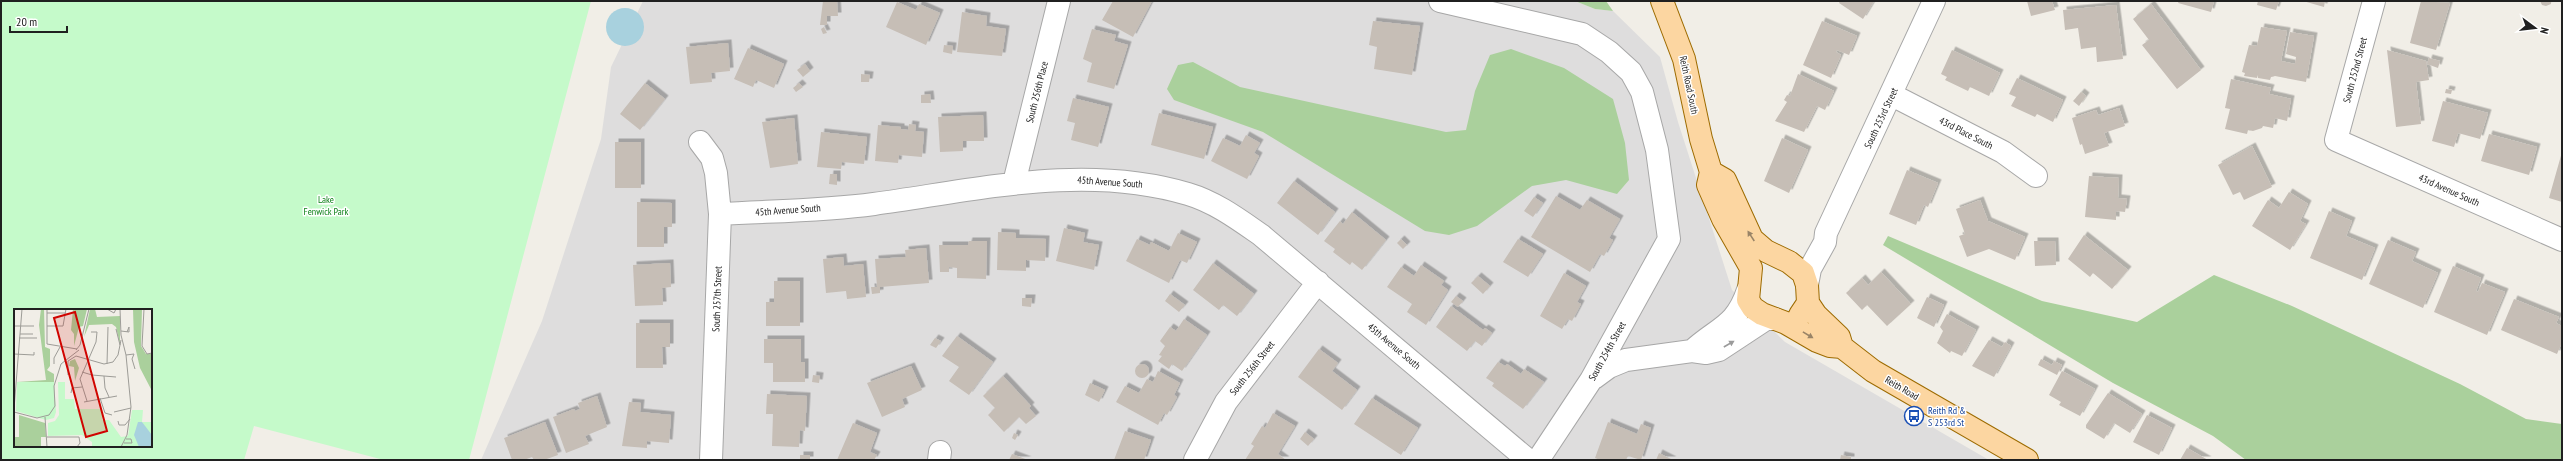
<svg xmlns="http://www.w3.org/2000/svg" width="2563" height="461" font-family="'PT Sans Narrow',sans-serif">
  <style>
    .residential { fill: #dedddd }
    .forest { fill: #aad09c }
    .park { fill: #c5faca; fill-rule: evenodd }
    .water { fill: #a8d1de }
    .building { fill: #c6beb6; filter: url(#shadow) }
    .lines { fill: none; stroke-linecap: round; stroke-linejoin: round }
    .minor-casing { stroke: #a7a7a7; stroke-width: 24 }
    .major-casing { stroke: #9d6b00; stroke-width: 24 }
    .minor { stroke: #fff; stroke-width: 22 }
    .major { stroke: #fcd6a1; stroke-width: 22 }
    .oneway { fill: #998467 }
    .oneway2 { fill: #9b9b9b }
    .labels { text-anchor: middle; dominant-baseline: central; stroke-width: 3; stroke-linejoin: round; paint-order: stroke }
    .street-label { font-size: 10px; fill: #202020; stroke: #fff }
    .park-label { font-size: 10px; fill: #0c8117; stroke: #fff }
    .transit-label { font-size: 10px; fill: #164399; stroke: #fff; text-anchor: start }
    .inset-road { fill: none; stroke: #9d9c97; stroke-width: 1 }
    .view { fill: #d00400; fill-opacity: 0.15; stroke: #d00400; stroke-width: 2 }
    .inset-edge { fill: none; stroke: #202020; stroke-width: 2 }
  </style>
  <defs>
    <filter id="shadow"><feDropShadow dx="3.5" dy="-3.5" stdDeviation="0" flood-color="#0004"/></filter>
  </defs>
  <rect width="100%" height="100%" fill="#f1eee7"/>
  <path class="residential" d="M643,1H1575L1595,9L1613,11L1660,57L1678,122L1732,290L1785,342L1989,460H481L542,321L601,139L611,67Z"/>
  <path class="forest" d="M1575,1H1606L1613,11L1595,9Z
    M1511,49L1564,68L1613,99L1625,143L1629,180L1617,194L1566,180L1532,186L1477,226L1449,235L1425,231L1263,132L1174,100L1167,89L1178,65L1193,62L1240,87L1446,132L1466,130L1475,91L1490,55Z
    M1888,236L2042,301L2137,322L2214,275L2292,306L2460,384L2526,419L2562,424V460H2246L2213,436L2113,383L1883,245Z"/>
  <path class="park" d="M1,1H591L469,460H384L254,426L244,460H1ZM15,310H151V446H15Z"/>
  <path class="water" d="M606 27a19 19 0 1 1 38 0a19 19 0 1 1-38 0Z"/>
  <path class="building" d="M823,1H837L838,16H827V25H820Z
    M1113,1H1152L1133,37L1102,20Z
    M1840,1H1874L1863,19L1839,3Z
    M2027,1H2052L2055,10L2031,16Z
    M2179,1H2214L2211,12L2178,3Z
    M2258,1H2279L2276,10L2257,5Z
    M2303,1H2325L2324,7Z
    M2421,1L2450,3L2436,50L2410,43Z
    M2540,1H2551V4L2546,6L2542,5Z
    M897,2L916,10L919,4L940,13L926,45L886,27Z
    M2151,4L2201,70L2177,89L2142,45L2149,40L2133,19Z
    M2116,5L2123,59L2097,62L2096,47L2081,49L2078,28L2065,30L2063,10Z
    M962,12L987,16L986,26L1006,29L1002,56L957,52Z
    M1373,21L1420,26L1412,75L1374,69L1377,47L1369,45Z
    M1822,21L1857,36L1849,55L1837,50L1836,52L1841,55L1831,78L1803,65Z
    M824,27L827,33L823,34L821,29Z
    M2261,27L2287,31L2281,61L2295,64L2296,57L2286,54L2290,32L2314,36L2306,82L2275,76L2271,77L2270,80L2258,78V75L2257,78L2244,76L2245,73L2242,72L2249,45L2257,46Z
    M1092,29L1116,35L1114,41L1128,45L1114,89L1087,82L1092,63L1083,59Z
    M728,43L730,71L711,73L712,82L690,84L686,47Z
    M944,45L953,46L952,54L943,52Z
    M748,48L784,64L774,88L756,80L753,87L734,79Z
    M1952,50L2000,73L1989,96L1970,87L1968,91L1945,80L1947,77L1941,74Z
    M2387,50L2426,61L2429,80L2416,82L2421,124L2396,127Z
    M2429,58L2440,61L2438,68L2427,64Z
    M805,64L810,71L803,77L797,70Z
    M861,74L870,75L869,82H861Z
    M1798,74L1834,91L1825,110L1817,106L1804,132L1775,121L1787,102L1784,100L1787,95L1790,96Z
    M2017,78L2063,100L2053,122L2037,114L2035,117L2011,106L2016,97L2009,94Z
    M2231,79L2271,88L2269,94L2291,99L2287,121L2275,118L2273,128L2263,126L2262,128L2253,131L2248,130L2247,134L2225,129L2230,109L2225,108Z
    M645,83L665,99L640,130L620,114Z
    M799,83L803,87L796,92L793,88Z
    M2446,89L2452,90L2451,94L2445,93Z
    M2081,92L2086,96L2079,106L2073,101Z
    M930,94L931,103H921V95Z
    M1073,98L1109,107L1098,147L1071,140L1075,123L1067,121Z
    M2443,101L2488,113L2480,139L2458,133L2454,147L2432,141Z
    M2119,108L2125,126L2104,133L2109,146L2085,154L2082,144L2080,145L2072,118L2096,110L2098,115Z
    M1159,113L1213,127L1204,159L1151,145Z
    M983,115L984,141H963V151L940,152L938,117Z
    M794,118L798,164L770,168L762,122Z
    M909,124L916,125L915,131L924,132L922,157L899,155L898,163L875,161L878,125L901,127V129L908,130Z
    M821,132L867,137L864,164L842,162L841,169L817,167Z
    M2489,134L2537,147L2529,175L2481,161Z
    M1246,135L1260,143L1254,153L1259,156L1247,179L1211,161L1223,138L1240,146Z
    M1782,138L1808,150L1789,193L1764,181Z
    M615,142H641V188H615Z
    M2252,146L2272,187L2244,200L2240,192L2233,195L2218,165Z
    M2562,152V202L2549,198Z
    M1907,170L1938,183L1928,207L1924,205L1916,225L1889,214Z
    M830,174H837V185L829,184Z
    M2089,176L2119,178L2118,198L2127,199L2125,212L2116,211V220L2085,217Z
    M1294,181L1335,212L1318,235L1277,203Z
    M2289,192L2308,204L2300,221L2306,224L2290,250L2252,226L2268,200L2279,208Z
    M1556,196L1580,210L1587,200L1620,219L1609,238L1613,240L1604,256L1600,254L1590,272L1531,237Z
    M1534,197L1543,203L1533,217L1524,211Z
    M1980,200L1988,221L2025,237L2015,260L1989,249L1967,257L1959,236L1965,234L1956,209Z
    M637,202L672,203V227H664V247H637Z
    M2329,211L2352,221L2346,236L2375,248L2362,280L2310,258Z
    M1352,212L1386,240L1362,270L1352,262L1350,265L1333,252L1335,249L1324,241L1340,221L1343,224Z
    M1064,228L1085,233L1083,242L1099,245L1094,270L1056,261Z
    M998,232L1016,233V238L1046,239L1045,261L1026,260V271L997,270Z
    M1178,233L1197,242L1187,263L1180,260L1169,283L1126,261L1137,239L1150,245L1151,242L1169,251Z
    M2084,235L2128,270L2112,289L2093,273L2090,277L2068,259Z
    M1401,239L1407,245L1403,249L1397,243Z
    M1518,239L1543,254L1528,277L1503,262Z
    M2388,240L2416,252L2412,261L2438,273L2423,308L2369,284Z
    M969,241H987L986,279L957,278V268L949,267V272H940L939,245H968Z
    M2034,241H2055L2056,265L2035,266Z
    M926,248L929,283L880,287V293L872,294L871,287H877L875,259L906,257L905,250Z
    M843,257L844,266L863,264L866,297L847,299L846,291L826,293L823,259Z
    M670,263L671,287L662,288L663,305L635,306L633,265Z
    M1213,263L1254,294L1237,316L1223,305L1219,310L1193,290Z
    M1421,265L1444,281L1441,285L1448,290L1426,325L1407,312L1412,304L1387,287L1401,267L1414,276Z
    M2453,266L2481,278L2476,291L2478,292L2482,283L2505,292L2487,335L2434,312Z
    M1881,272L1911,304L1887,326L1867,305L1862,310L1846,293L1862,278L1868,285Z
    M1564,273L1586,286L1577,302L1581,304L1572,321L1568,319L1562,329L1540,316Z
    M1478,276L1490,286L1483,294L1471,283Z
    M774,281H800V326H766V302H774Z
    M1170,294L1185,305L1179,312L1165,301Z
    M1456,296L1463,301L1458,307L1451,302Z
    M1927,297L1944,305L1934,327L1917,318Z
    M1022,298H1032L1031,307L1022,306Z
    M2514,299L2559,317L2556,323L2562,326V342L2557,354L2501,330Z
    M1451,306L1483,330L1485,328L1492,333L1482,346L1475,341L1467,351L1436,327Z
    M1947,314L1976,330L1962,356L1951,351L1950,353L1937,343L1943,331L1940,327Z
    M1184,319L1207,335L1182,371L1172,364L1169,369L1158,361L1162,356L1159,355L1165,346L1160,341L1170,327L1176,331Z
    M636,323H670V347H662L663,368H636Z
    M957,336L993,362L969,395L949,381L959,367L942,356Z
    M935,338L941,341L936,348L930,345Z
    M764,339H801V362H805V382H773V363H764Z
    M1989,340L2002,347L2005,342L2011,346L1994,377L1972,366Z
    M1319,349L1338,363L1332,371L1357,390L1342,410L1298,377Z
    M2041,359L2052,365L2054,361L2062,365L2057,375L2038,365Z
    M1498,362L1505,366L1507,364L1521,374L1524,369L1544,382L1523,409L1492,386L1494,383L1486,378Z
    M1135 371a7 7 0 1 1 14 0a7 7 0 1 1-14 0Z
    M911,366L922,390L902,399L905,407L882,417L867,383Z
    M1158,371L1180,383L1174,395L1177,397L1167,415L1164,413L1158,425L1116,402L1125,386L1139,393L1147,379L1153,382Z
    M2062,371L2095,389L2080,416L2059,405L2061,402L2049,395Z
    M813,375L820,376L819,383L812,382Z
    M1003,376L1031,406L1029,408L1036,416L1026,424L1019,417L1004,432L988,415L995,408L983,396Z
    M1090,383L1105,390L1099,402L1085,395Z
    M2108,393L2142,414L2130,433L2114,423L2104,439L2086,428V425Z
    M767,394L807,396L805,431L800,430L799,447L772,446L773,414H766Z
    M597,396L607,427L585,436L589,444L566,453L553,417L574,409L575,411L580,409L578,403Z
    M1372,398L1418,428L1401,455L1354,424Z
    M629,402L641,403L640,412L671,415L669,443L647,441V448L622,446Z
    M1273,413L1295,426L1278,454L1286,460H1245L1254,446L1251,444L1262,426L1265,428Z
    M2147,415L2172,428L2159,455L2133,442Z
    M545,422L558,455L544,460H534L532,457L524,460H512L504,438Z
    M1608,422L1637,434L1641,424L1651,428L1641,460L1628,456L1626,460H1600L1595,458Z
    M853,423L877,433L870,452L877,455L874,460H837Z
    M1125,431L1151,440L1144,460H1114Z
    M1305,432L1314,439L1308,446L1300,439Z
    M1014,433L1018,435L1015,440L1012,438Z
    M2187,448L2208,460H2180Z
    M1659,453L1673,460H1656Z
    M1012,454L1028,460H1009Z
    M800,455H810V460H800Z
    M1841,455L1851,457V460H1840Z"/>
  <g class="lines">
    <g class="minor-casing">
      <path id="minor" d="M1440,1L1582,34L1609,52L1631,72L1642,92L1657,150L1669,239L1591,380L1538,460
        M2374,1L2336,140L2562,240
        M1892,95L2003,152L2036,176
        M700,142L712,158L716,173L720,214L711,460
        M1014,183L1059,1
        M720,214C771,211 823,211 874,204C977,190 1084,163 1188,194C1215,202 1238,219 1261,235L1528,460
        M1807,285L1810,269L1825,242L1826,233L1934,1
        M1692,351C1718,327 1736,327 1748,290
        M1594,378L1609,367L1626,360L1692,351L1706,353L1719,350L1766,319H1775
        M939,460L940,452
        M1195,460L1226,402L1318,282"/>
    </g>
    <g class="major-casing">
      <path id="major" d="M1662,1L1684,59L1701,139L1711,172L1708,185L1723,219L1751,268L1748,300L1753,308L1762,314L1786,323L1817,341L1830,346L1842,347
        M1711,172L1725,180L1752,239L1766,251L1789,262L1803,273L1807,285L1808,303L1800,315
        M1808,303L1816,315L1839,337L1842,347L1873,371L2027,460"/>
    </g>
    <use href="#minor" class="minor"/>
    <use href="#major" class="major"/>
  </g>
  <defs><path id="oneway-solid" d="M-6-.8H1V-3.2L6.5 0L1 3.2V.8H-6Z"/></defs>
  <g class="oneway">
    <use href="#oneway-solid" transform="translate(1751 236) rotate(-123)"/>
    <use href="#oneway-solid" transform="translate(1808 335) rotate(31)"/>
  </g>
  <use class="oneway2" href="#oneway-solid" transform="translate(1729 344) rotate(-30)"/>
  <defs>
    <g id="bus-ring" transform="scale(1)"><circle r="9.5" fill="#fff" stroke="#1a4fb4" stroke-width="1.5"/><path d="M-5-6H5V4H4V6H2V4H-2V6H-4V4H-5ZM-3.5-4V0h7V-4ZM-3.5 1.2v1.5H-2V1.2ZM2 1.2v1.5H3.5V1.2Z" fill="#1a4fb4"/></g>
  </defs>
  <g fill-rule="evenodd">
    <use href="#bus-ring" x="1914" y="416"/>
  </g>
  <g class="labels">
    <g class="street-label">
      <text transform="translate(2355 70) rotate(-75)">South 252nd Street</text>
      <text transform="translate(1689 85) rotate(78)">Reith Road South</text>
      <text transform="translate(1037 92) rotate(-76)">South 256th Place</text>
      <text transform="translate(1881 118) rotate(-65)">South 253rd Street</text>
      <text transform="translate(1966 133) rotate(27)">43rd Place South</text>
      <text transform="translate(1110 182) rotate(4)">45th Avenue South</text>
      <text transform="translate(2449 190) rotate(24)">43rd Avenue South</text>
      <text transform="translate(788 210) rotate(-4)">45th Avenue South</text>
      <text transform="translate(717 299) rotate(-88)">South 257th Street</text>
      <text transform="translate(1394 346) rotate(40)">45th Avenue South</text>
      <text transform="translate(1607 351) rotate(-61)">South 254th Street</text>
      <text transform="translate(1252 368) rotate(-52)">South 256th Street</text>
      <text transform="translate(1902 388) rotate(30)">Reith Road</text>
    </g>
    <g class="park-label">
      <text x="326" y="199">Lake<tspan x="326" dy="12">Fenwick Park</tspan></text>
    </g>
    <g class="transit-label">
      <text x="1928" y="410">Reith Rd &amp;<tspan x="1928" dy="12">S 253rd St</tspan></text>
    </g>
  </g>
  <g transform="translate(14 309)">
    <rect width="138" height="138" fill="#f1eee7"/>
    <path d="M27,0H30L31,38L36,40V57L33,61L40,65V73L4,91L3,73L32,71L25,16ZM59,0H73L69,17L65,18L60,37V25L57,21ZM76,0H81L83,8L106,7V35L102,18L98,15L75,16L70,28ZM119,0H128L127,37L132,45H138V82L126,59L120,33ZM61,50L65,59L61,72L60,58L55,57L56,52ZM5,106L31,114L32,128H27V138H0V128H5Z" fill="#aad09c"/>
    <path d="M3,73H40L42,103L40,109L32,111L2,102ZM44,73H51V90H60L61,100H88V111H95L107,128L114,127L118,101H129L128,113H138V138H78V133L68,126L34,127V114L41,112L45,106Z" fill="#c5faca"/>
    <path d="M124,113H128L138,126V138H125L120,126Z" fill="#a8d1de"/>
    <path class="inset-road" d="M33,0V35L63,40M93,0L100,4L102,0M106,0L107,26L112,46L117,98L113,126L107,138M130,0L128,37L133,45L138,44M33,4H51M0,17H20M33,17H49L52,0M102,20L106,36M107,22L115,23V18L113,23M6,25H19M5,29H23M62,41L66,36L75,0M0,45L20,46V43M112,46L120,45L118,50L121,60M40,55V49L46,38M93,55L94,18M68,63L78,66L102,68M54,66V52L62,47L90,55L99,53L104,46L107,31M90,67L91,79L95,88M57,84L58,79L68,78M86,89L91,104L98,106M73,92L66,70L82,33L83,23H77M70,93L103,87M0,100L8,0M0,103L23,109L35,106L41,97L40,77L47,55L65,41M100,103L117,99M31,108L33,138M104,112L105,116H111L116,110M33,128H65L66,134L63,138M110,134H118L117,130H112"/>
    <path class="view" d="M61,3L93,122L72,128L40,9Z"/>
    <rect width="138" height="138" class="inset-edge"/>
  </g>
  <rect width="2563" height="461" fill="none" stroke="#202020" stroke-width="4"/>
  <g transform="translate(2535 28) rotate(105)" stroke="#ffffff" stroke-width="3" paint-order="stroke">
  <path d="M0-3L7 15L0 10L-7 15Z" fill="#202020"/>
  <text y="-6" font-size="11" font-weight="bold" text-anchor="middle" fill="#202020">N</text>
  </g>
  <path d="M10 26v6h57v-6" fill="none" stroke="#202020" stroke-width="2"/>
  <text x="16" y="26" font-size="12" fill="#202020" stroke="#ffffff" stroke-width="3" paint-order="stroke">20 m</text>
</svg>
